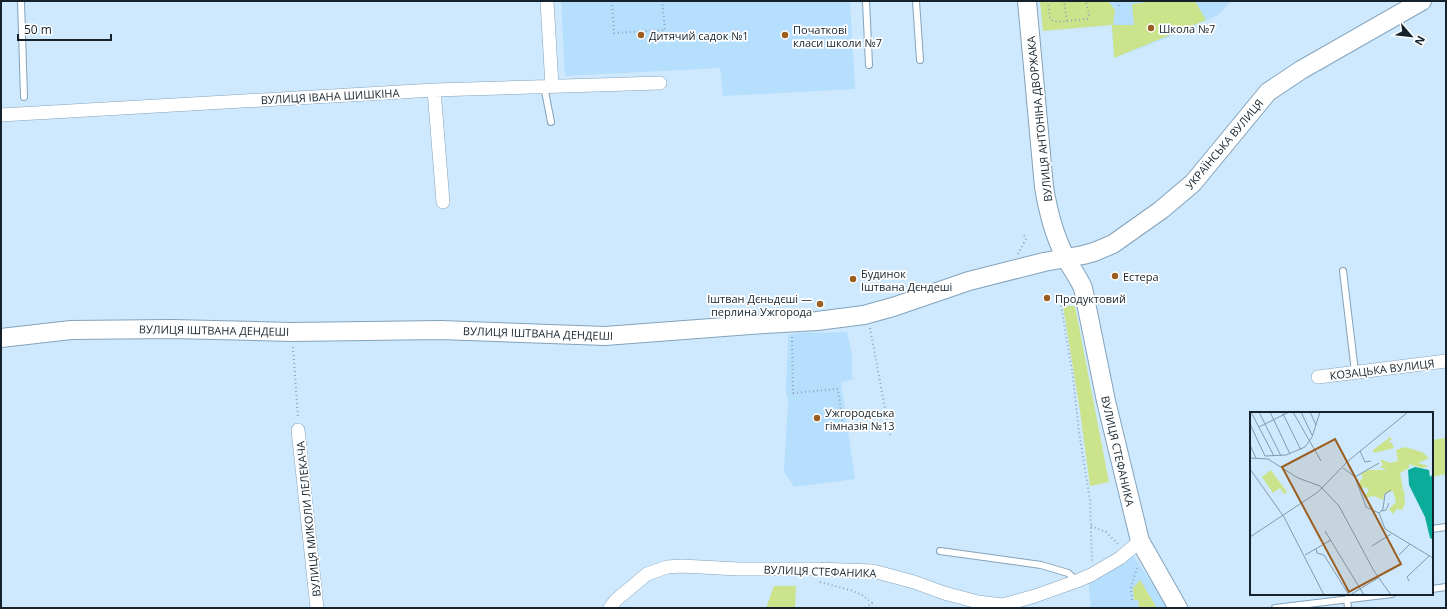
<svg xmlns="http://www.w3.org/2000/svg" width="1447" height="609" font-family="'Open Sans',sans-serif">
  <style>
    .built { fill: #b6defd }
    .green { fill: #cbe48b }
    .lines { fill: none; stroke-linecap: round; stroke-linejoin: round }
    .lane-casing { stroke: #83a3bb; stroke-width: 8 }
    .street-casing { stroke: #83a3bb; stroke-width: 14 }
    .secondary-casing { stroke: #83a3bb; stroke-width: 20 }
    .path { stroke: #8fa5b6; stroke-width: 2; stroke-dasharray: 1 3; stroke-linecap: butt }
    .lane { stroke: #fff; stroke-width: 6 }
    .street { stroke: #fff; stroke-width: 13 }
    .secondary { stroke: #fff; stroke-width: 18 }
    .poi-dot { fill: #9b5e21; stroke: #fff; stroke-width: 1.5 }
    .labels { text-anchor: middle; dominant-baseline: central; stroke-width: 3.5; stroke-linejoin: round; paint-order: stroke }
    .poi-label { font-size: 11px; fill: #15222b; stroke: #fff; text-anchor: start }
    .street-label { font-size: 11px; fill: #15222b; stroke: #fff }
    .inset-road { fill: none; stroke: #8499aa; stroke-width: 1 }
    .view { fill: #9b5e21; fill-opacity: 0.15; stroke: #9b5e21; stroke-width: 2 }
    .inset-edge { fill: none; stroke: #15222b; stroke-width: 2 }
  </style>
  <rect width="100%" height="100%" fill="#cee9fe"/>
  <path class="built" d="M561,1H850L855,89L723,96L720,68L565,76Z
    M1040,1H1231L1218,15L1169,37L1114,58L1112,25L1043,31Z
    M847,332L852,354V377L855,379L841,382L855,479L794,487L784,472L788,400L786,393L788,335L797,333Z
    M1132,554L1169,608H1091L1088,579Z"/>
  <path class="green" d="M1040,1H1108L1115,10L1113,25H1134L1132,4L1155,1H1195L1206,20L1114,58L1112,25L1043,31Z
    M1063,306H1075L1109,482L1090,486L1080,411Z
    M1446,438V474L1432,477V440Z
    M1140,580L1157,608H1139L1138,600H1134L1133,588Z
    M774,586H796L795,608H766Z"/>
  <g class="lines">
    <g class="lane-casing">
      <path id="lane" d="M21,1L24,97
        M866,1L869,65
        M916,1L920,60
        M544,86L551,122
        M1343,271L1355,372
        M1432,529L1446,527
        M940,551L1041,565L1068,573L1077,581
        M1432,589L1446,587
        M1347,599L1348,608
        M1275,608L1392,594"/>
    </g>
    <g class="street-casing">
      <path id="street" d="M547,1L552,86
        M434,90L443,202
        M1,115L434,90L660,83
        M1318,377L1446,361
        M298,430L317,608
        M610,608L616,600L647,574L667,567L682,566L738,569H814L873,571L914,582L944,593L978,602L1002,605L1035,596L1077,581L1091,575L1120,558L1140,541"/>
    </g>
    <g class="secondary-casing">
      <path id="secondary" d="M1027,1L1044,187C1048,211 1054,236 1066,258C1071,268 1078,277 1083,288L1106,401L1140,541L1178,608
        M1,338L71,330L171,329L292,332L440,330L605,336L765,324L817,321L864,315L893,307L969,281L1044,262L1083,255L1094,252L1113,244L1161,210L1193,183L1268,92L1301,70L1422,1"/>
    </g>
    <path class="path" d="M612,1L614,33L665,30L662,1
      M1048,1L1050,19C1056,22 1061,22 1067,21L1064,1
      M1118,1L1119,8
      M1067,21L1087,19L1089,15L1086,1
      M1018,254L1026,239L1023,233
      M1069,297L1061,305L1073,377L1079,432L1090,500L1092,561
      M870,328L890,435
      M792,337L793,393L838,389L843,426
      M293,347L298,418
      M1091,526L1106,532L1118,544
      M820,582L850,590L862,595L872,603L865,608
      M1132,600L1131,588L1137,568"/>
    <use href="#lane" class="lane"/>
    <use href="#street" class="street"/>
    <use href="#secondary" class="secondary"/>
  </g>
  <g class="poi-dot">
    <circle cx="1151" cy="28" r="4"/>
    <circle cx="641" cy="35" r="4"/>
    <circle cx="785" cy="35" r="4"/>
    <circle cx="1115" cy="276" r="4"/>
    <circle cx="853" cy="279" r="4"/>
    <circle cx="1047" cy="298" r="4"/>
    <circle cx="820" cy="304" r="4"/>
    <circle cx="817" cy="418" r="4"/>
  </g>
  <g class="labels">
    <g class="poi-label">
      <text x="1159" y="28">Школа №7</text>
      <text x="793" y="29">Початкові<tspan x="793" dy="13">класи школи №7</tspan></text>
      <text x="649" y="35">Дитячий садок №1</text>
      <text x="861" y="273">Будинок<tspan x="861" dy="13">Іштвана Дєндеші</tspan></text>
      <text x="1123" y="276">Естера</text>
      <text x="812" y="298" text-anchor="end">Іштван Дєньдєші —<tspan x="812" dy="13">перлина Ужгорода</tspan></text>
      <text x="1055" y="298">Продуктовий</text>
      <text x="825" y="412">Ужгородська<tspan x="825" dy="13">гімназія №13</tspan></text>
    </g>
    <g class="street-label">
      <text transform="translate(330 96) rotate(-3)">ВУЛИЦЯ ІВАНА ШИШКІНА</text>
      <text transform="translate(1039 119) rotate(-96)">ВУЛИЦЯ АНТОНІНА ДВОРЖАКА</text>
      <text transform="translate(1224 144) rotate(-50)">УКРАЇНСЬКА ВУЛИЦЯ</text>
      <text transform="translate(214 330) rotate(1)">ВУЛИЦЯ ІШТВАНА ДЕНДЕШІ</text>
      <text transform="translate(538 333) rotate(2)">ВУЛИЦЯ ІШТВАНА ДЕНДЕШІ</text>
      <text transform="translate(1382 369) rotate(-7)">КОЗАЦЬКА ВУЛИЦЯ</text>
      <text transform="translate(1118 451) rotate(77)">ВУЛИЦЯ СТЕФАНИКА</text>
      <text transform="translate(308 519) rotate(-96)">ВУЛИЦЯ МИКОЛИ ЛЕЛЕКАЧА</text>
      <text transform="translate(820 571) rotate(2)">ВУЛИЦЯ СТЕФАНИКА</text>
    </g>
  </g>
  <g transform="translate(1250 412)">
    <rect width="183" height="183" fill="#cee9fe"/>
    <path d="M140,25L142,27L138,30L142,31L144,36L124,41L123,38ZM155,35L172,40L179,46L168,51L179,54L172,56L159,52V56L150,61L153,77L150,78H154L155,92L152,98L147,97L143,102L139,97L146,90L143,79L134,82L133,88L124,84L114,86L119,78L115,75L110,77V69L113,65L111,62L118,58H137L130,55L133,53L130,47L140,51L148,49L146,38ZM21,58L37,80L34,82L30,76L23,81L12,65Z" fill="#cbe48b"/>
    <path d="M165,55L179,58L180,65L183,62L182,127L180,126L175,105L159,73L158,58Z" fill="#0bac99"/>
    <path class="inset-road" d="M1,0L24,44M9,0L31,44M20,0L40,42M32,0L51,38M43,0L71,49M51,0L62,23M60,0L66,13M0,12L15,44M9,15L39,0M0,33L6,46M110,39L115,50L121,49M15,44L36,43L55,35L62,25L70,0M0,46L18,47L48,66L70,74L89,94L124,159L141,183M93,56L105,65L116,95L129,101L135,117L183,146M0,57L34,105L74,183M105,65L129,51M131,99L136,98L139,91M129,101L133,97L135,82L141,78M75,119L114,183M0,125L68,80L98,49L158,0M122,134L141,122M66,137L67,141L74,143L99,183M55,143L81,128M149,143L160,132M159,169L157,165L179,144M100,183L128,166"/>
    <path class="view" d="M85,27L151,152L99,180L32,55Z"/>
    <rect width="183" height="183" class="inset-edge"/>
  </g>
  <rect width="1447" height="609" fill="none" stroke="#15222b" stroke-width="4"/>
  <g transform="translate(1411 36) rotate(118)" stroke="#ffffff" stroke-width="3" paint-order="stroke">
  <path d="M0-3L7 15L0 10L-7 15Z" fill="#15222b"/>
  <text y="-6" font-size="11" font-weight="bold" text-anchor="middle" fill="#15222b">N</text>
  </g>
  <path d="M18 34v6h93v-6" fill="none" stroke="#15222b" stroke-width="2"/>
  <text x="24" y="34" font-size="12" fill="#15222b" stroke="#ffffff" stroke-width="3" paint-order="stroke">50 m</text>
</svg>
